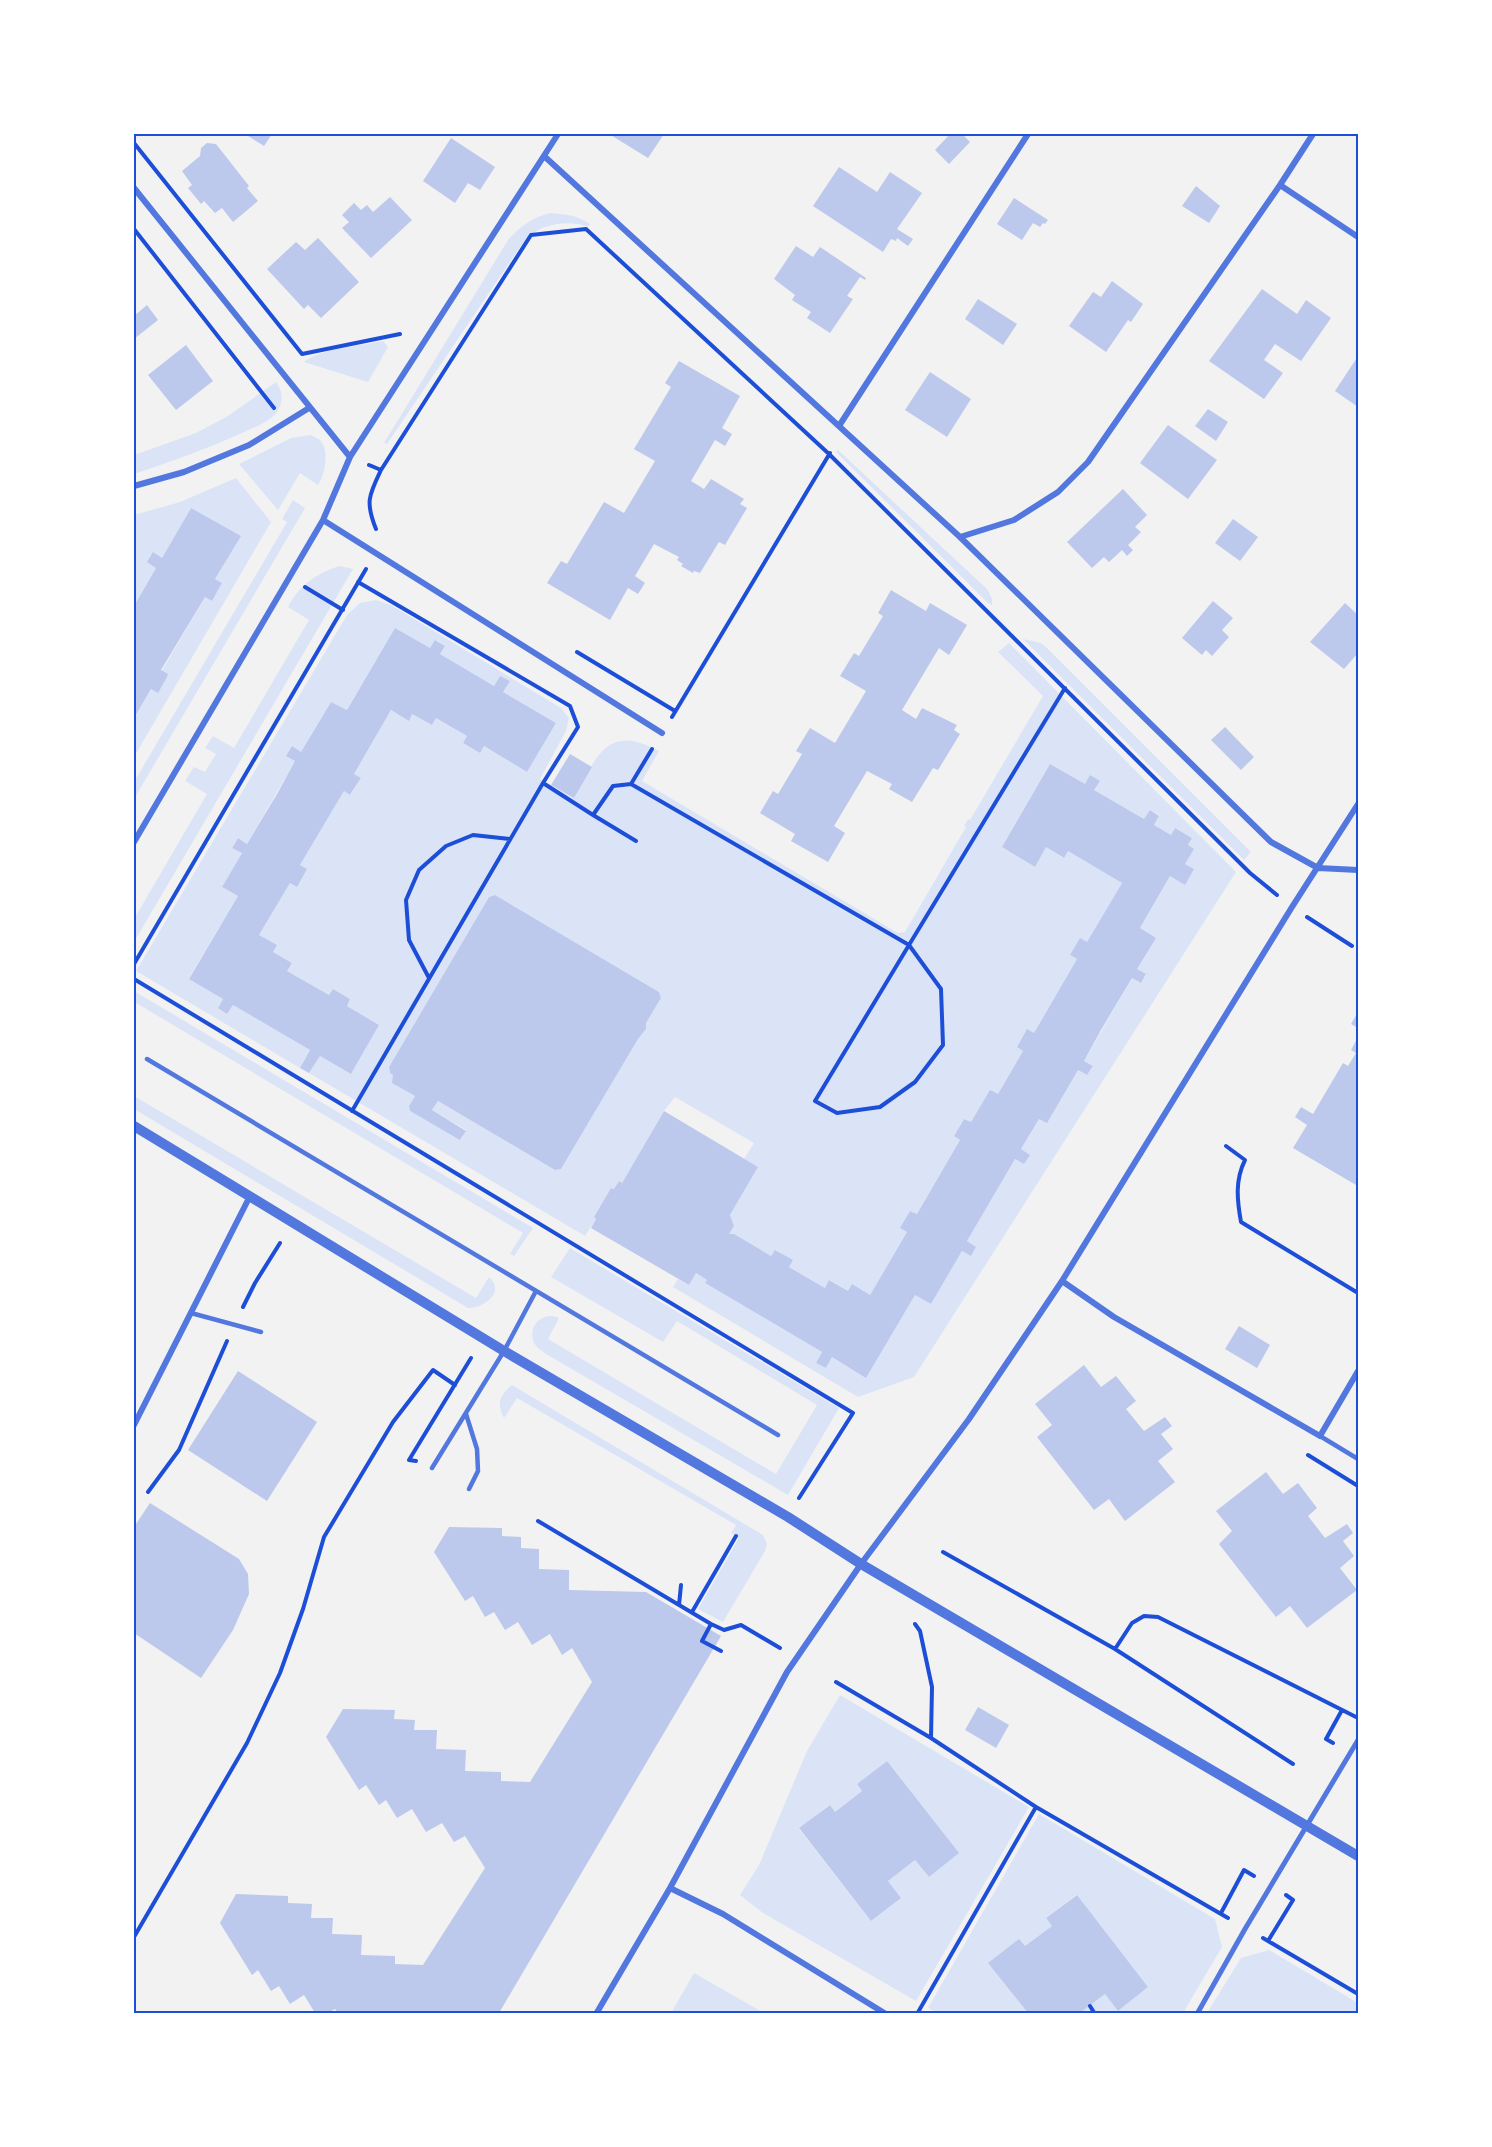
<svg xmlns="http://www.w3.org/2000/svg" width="1492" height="2147" font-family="'Fira Sans',sans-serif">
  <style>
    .green { fill: #dbe4f7; fill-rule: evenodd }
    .building { fill: #bdc9ec }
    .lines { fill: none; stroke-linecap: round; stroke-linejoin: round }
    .path { stroke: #1d4ed8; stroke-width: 4 }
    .service { stroke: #5277de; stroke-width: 4.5 }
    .pedestrian { stroke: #5277de; stroke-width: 5 }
    .minor { stroke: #5277de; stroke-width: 6 }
    .tertiary { stroke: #5277de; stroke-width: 10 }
    .neatline { fill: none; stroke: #1d4ed8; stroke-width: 2 }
  </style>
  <rect width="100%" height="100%" fill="#f2f2f2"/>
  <path class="green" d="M550,213C565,214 577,215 590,224L588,227C573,220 544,223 531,235C526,239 522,245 518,250L387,444L384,443L508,240C521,226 531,218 550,213Z
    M383,341L388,347L368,382L304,362C321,348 361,346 383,341Z
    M276,382C285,393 283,409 271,418C263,425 251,428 242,433C207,449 170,462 134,474V455L196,433L228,416Z
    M311,435C312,436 319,439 320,440C330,450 325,475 318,485L300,473L278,510L239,464L291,438Z
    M838,450L988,590L992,599V605L988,603L836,452Z
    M236,478L271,522L134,757V718L205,597L212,601L222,583L215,579L240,536L191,508L162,558L153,553L156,568L134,606V515L180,502Z
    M293,500L305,508L134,799V782L287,522L282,519Z
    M340,566L353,569L134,942V919L207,794L185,781L194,767L205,772L216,754L205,748L213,736L234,748L309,620L288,607C299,585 317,573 340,566Z
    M376,600L391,605L561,708L569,718L566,731L540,779L574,798C596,758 606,722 659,751L642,781L898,933L905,932L966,827L964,826L968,819L970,820L1043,696L998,652L1009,643L1236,872L914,1377L858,1397L673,1287L678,1279L689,1285L696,1273L707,1280L705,1283L822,1352L816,1363L826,1368L832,1357L866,1377L915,1295L931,1304L962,1251L971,1256L976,1247L967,1241L1015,1159L1024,1164L1030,1155L1021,1149L1039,1119L1078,1070L1087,1075L1093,1066L1084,1061L1132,978L1141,983L1146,975L1137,969L1140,928L1170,876L1185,884L1193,869L1185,864L1188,845L1192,838L1175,828L1171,835L1154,825L1159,815L1150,810L1144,819L1094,790L1100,781L1085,784L1050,764L1002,847L1035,867L1046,847L1063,858L1068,851L1122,883L1087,942L1070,955L1077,959L1034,1033L1027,1030L1017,1047L1023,1051L998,1094L971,1122L964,1119L954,1136L960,1140L917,1214L910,1211L901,1228L907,1232L870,1295L848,1291L830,1280L825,1288L789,1267L792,1260L776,1250L771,1256L729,1234L734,1226L730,1215L758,1167L744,1159L754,1143L675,1097L664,1111L622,1183L619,1181L614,1189L611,1188L594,1217L596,1219L585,1236L309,1073L320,1056L351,1074L379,1025L347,1006L350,999L333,989L329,995L287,971L292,963L273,952L276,945L259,935L290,883L307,869L300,865L344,791L351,795L361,778L354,774L391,710L408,720L412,714L432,725L436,718L467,736L463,743L480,753L484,746L527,772L556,723L503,692L509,681L500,676L494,686L440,654L445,646L436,640L430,648L395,628L347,710L331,702L301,752L292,747L287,756L295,761L247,844L238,838L232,847L242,853L222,887L238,896L189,978L223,999L218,1008L227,1014L233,1005L310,1050L300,1068L136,971L347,615L360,603ZM495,895L659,992L661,998L646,1023V1029L638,1039L561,1169L555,1170L438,1101L432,1110L466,1130L461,1140L410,1111L409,1106L415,1096L393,1083V1075L390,1073L389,1067L489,897Z
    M1023,639L1041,643L1048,649L1251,852L1244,860Z
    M134,991L533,1228L514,1256L510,1254L523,1233L136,1003L134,1007Z
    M134,1096L476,1298L489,1277C506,1292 484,1308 468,1308L134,1109Z
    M570,1248L839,1408L788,1495L546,1354C541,1350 535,1347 533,1340C528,1324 545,1311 559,1318L548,1339L776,1474L817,1405L677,1321L663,1342L551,1277Z
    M512,1385L763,1535L767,1544L765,1551L723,1622L698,1609L739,1538L731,1533L736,1525L517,1398L504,1418C496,1403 500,1395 512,1385Z
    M840,1695L1029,1807L916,2001L763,1913L740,1895L759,1865L807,1751ZM887,1761L958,1853L929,1877L915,1860L888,1881L901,1898L871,1921L799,1829L829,1805L835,1812L862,1791L857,1784Z
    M1039,1814L1215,1919L1222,1947L1183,2013H1080L1105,1994L1118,2011L1148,1987L1076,1895L1046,1918L1052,1926L1025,1946L989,1963L1028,2013H938L928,2008Z
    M1269,1950L1358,2003V2013H1207L1241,1958Z
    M694,1973L764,2013H671Z"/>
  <path class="building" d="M249,134H272L264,146L248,136Z
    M609,134H664L648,158Z
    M950,134H962L970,142L949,164L935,150Z
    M451,138L495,167L480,190L468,183L455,203L423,181Z
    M207,143L216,144L249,186L247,188L258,201L233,222L222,208L215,213L204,201L201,204L188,188L192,185L182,171L200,156L201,148Z
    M839,167L877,192L890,172L922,193L897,229L913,239L908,246L897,238L896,241L891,239L883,252L813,206Z
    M1196,186L1220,206L1209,223L1182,206Z
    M390,197L412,220L371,258L342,228L349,222L342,215L354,203L361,210L367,205L373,212Z
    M1014,198L1048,220L1045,224L1043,223L1040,227L1033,223L1022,240L997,224Z
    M318,238L359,282L321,318L308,305L304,309L267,269L296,242L305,250Z
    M796,246L813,257L820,247L866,278L865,280L860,277L847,296L853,299L830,333L807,318L811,312L792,300L795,295L774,279Z
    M1112,281L1143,304L1131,322L1128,320L1106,352L1069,326L1093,292L1101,297Z
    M1262,289L1297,314L1306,300L1331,318L1301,361L1275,344L1264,360L1283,373L1264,399L1209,361Z
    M978,299L1017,324L1003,345L965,319Z
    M147,305L158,320L134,339V316Z
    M186,345L213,381L176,410L148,375Z
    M1358,356V407L1335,391Z
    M679,361L740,396L722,428L732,434L725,446L715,440L691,481L704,489L711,479L744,499L740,504L747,508L725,545L719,542L700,573L694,571L693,573L681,566L683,564L677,560L679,557L654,544L635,576L645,583L638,594L628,588L610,620L547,583L561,561L567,564L604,502L624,513L655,461L634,449L671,387L665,383Z
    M930,372L971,399L947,437L905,410Z
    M1208,409L1228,422L1216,441L1195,426Z
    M1168,425L1217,460L1188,499L1140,463Z
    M1123,489L1147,515L1135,527L1141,532L1128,545L1133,550L1127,556L1122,550L1109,562L1104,557L1092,568L1067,542Z
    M191,508L241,536L215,579L222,583L212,601L205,597L161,670L168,674L167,677L158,693L151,689L134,718V606L156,568L147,562L153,552L162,558Z
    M1233,519L1258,537L1240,561L1215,543Z
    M891,590L926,611L930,603L967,625L949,655L939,648L902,710L916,719L922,708L957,725L954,730L960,734L938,770L933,768L912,802L889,789L892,784L867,771L834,826L845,833L828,862L791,841L795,834L760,813L773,791L778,794L802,754L796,751L810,728L835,743L866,691L840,676L854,653L859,656L883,616L878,613Z
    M1213,601L1233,618L1222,630L1229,637L1212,656L1206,650L1202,655L1182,638Z
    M1345,603L1358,615V653L1344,669L1310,642Z
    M395,628L430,648L435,640L445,646L440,654L494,686L500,676L510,681L503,692L556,723L527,772L484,746L480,753L463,743L467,736L436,718L432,725L412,714L409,721L391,710L354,774L361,778L350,795L344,791L300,865L307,869L297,887L290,883L259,935L277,945L273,952L292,963L287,971L329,995L333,989L350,999L347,1006L379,1025L351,1074L320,1056L309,1073L300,1068L310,1050L233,1005L227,1014L218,1008L223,999L189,979L238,896L222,887L242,853L232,848L238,838L247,844L277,794L295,761L286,756L292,746L301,752L331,702L347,710Z
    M1225,727L1254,757L1241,770L1211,740Z
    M570,754L592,767L574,798L551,785Z
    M1050,764L1085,784L1090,775L1100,781L1094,790L1144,819L1150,810L1159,816L1154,825L1171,835L1175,828L1192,838L1188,845L1194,849L1185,864L1194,869L1185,885L1170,876L1140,928L1156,938L1137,969L1146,974L1141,983L1132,978L1101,1030L1084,1061L1093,1066L1087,1075L1078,1070L1047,1123L1039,1119L1021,1149L1030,1155L1024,1164L1015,1159L967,1241L976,1247L971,1256L962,1251L931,1304L915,1295L866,1378L832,1357L826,1368L816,1363L822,1352L705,1283L707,1280L696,1273L689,1285L591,1228L596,1219L594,1217L611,1188L614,1189L619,1181L622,1183L664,1111L758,1167L730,1215L734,1226L729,1234H734L771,1256L775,1250L793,1260L789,1267L825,1288L829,1280L848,1291L852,1284L870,1295L907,1232L900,1228L910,1211L917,1214L960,1140L954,1136L964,1119L971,1122L990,1090L998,1094L1023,1051L1017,1047L1027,1029L1034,1033L1077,959L1070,955L1080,938L1087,942L1122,883L1068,851L1064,858L1046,847L1035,867L1002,847Z
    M495,895L659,992L661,998L646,1023V1029L638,1039L561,1169L555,1170L438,1101L432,1110L466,1131L460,1140L410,1111L409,1106L415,1096L392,1083L393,1075L390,1073L389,1067L489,897Z
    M1358,1012V1028L1351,1024Z
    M1358,1037V1180L1356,1185L1293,1148L1307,1125L1295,1117L1301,1107L1313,1114L1343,1063L1348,1066L1356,1053L1351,1050Z
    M1239,1326L1270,1345L1257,1368L1225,1349Z
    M1084,1365L1101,1387L1116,1376L1136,1401L1126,1409L1144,1431L1165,1417L1172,1426L1161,1434L1173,1449L1158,1461L1175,1482L1125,1521L1109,1499L1094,1510L1037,1437L1052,1425L1035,1404Z
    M238,1371L317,1422L267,1501L188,1450Z
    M1266,1472L1283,1494L1298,1483L1317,1508L1308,1516L1325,1538L1347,1524L1353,1533L1343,1541L1354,1556L1340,1568L1357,1590L1307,1628L1290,1606L1276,1617L1219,1544L1232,1531L1216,1511Z
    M150,1503L239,1559L248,1574L249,1594L233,1630L201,1678L134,1633V1527Z
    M449,1527L502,1528V1536L521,1537V1548L539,1549V1569L569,1570V1590L646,1592L721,1636L499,2013H338L335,2009L328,2013H315L304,1995L290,2004L279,1986L271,1991L258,1970L252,1975L220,1923L236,1894L288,1896V1903L312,1904L311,1918H333L332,1934L362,1935L361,1955L395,1956V1964L423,1965L485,1868L465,1836L454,1842L442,1823L426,1832L412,1809L397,1818L386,1800L379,1805L366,1785L359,1790L326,1737L343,1709L395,1710L394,1719L415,1720L414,1730H437L436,1749L466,1750L465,1771L501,1772V1781L530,1782L592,1682L572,1648L562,1655L550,1634L532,1645L518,1622L505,1630L494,1612L485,1617L473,1596L465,1601L434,1552Z
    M978,1707L1009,1725L996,1748L965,1730Z
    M887,1761L959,1853L929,1877L915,1860L888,1881L901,1898L871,1921L799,1828L830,1805L835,1812L862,1791L857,1784Z
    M1077,1895L1148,1987L1118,2011L1105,1994L1080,2013H1028L988,1963L1019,1939L1025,1946L1052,1926L1046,1918Z"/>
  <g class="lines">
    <path class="path" d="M134,143L302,354L400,334
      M134,229L274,408
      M369,465L381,470L531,235L586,229L829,454L1250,873L1277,895
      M376,529C365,502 369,495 381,470
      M358,582L570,706L578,727L543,783
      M305,587L343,610
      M577,652L675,711
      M672,717L830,453
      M652,749L631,784L909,945L1065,688
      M593,815L636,841
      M1307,917L1352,946
      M909,945L941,989L943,1045L915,1082L880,1107L837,1113L815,1101Z
      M134,964L366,569
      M429,978L409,940L406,900L419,870L446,846L473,835L510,839
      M134,979L853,1413L799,1498
      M352,1111L543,783L593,815L613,786L631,784
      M1226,1146L1245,1160C1235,1180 1237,1200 1241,1222L1358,1293
      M243,1307L255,1283L280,1243
      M1308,1455L1358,1486
      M416,1461L409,1460L471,1358
      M148,1492L179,1450L227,1341
      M538,1521L711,1624L724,1630L741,1625L780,1648
      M943,1552L1115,1649L1132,1623L1144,1616L1158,1617L1358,1718
      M679,1605L681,1585
      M692,1612L736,1536
      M711,1624L702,1641L721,1651
      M915,1624L920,1631L932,1687L931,1738
      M1115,1649L1293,1764
      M836,1682L931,1738L1036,1807L1228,1918
      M1333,1743L1326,1739L1342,1710
      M1221,1913L1244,1870L1254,1876
      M134,1937L247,1743L280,1673L303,1609L324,1537L393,1422L433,1370L455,1385
      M1263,1938L1358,1994
      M1268,1941L1293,1900L1286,1895
      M1090,2006L1095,2014
      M917,2014L1036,1807"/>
    <path class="service" d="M147,1059L778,1435
      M191,1313L261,1332
      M466,1414L477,1449L478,1471L469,1489
      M1320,1436L1358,1459
      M432,1468L504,1351L536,1291"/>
    <path class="pedestrian" d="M1197,2014L1245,1929L1358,1740"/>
    <path class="minor" d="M544,156L960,537L1271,842L1318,868L1358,870
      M1280,185L1358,237
      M134,188L350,457
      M839,426L1028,134
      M134,486L184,472L249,445L309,408
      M323,520L662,733
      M960,537L1014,520L1058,492L1088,462L1280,185L1313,134
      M134,842L323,520L350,457L558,134
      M1062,1281L1114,1317L1320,1436L1358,1371
      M134,1425L250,1196
      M670,1888L723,1914L886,2014
      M596,2014L670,1888L787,1672L861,1564L969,1419L1062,1281L1292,907L1358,804"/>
    <path class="tertiary" d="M134,1126L504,1351L788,1517L861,1564L1358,1856"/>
  </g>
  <rect width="1492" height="2147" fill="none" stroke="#ffffff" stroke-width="270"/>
  <rect x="135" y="135" width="1222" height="1877" class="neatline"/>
</svg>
